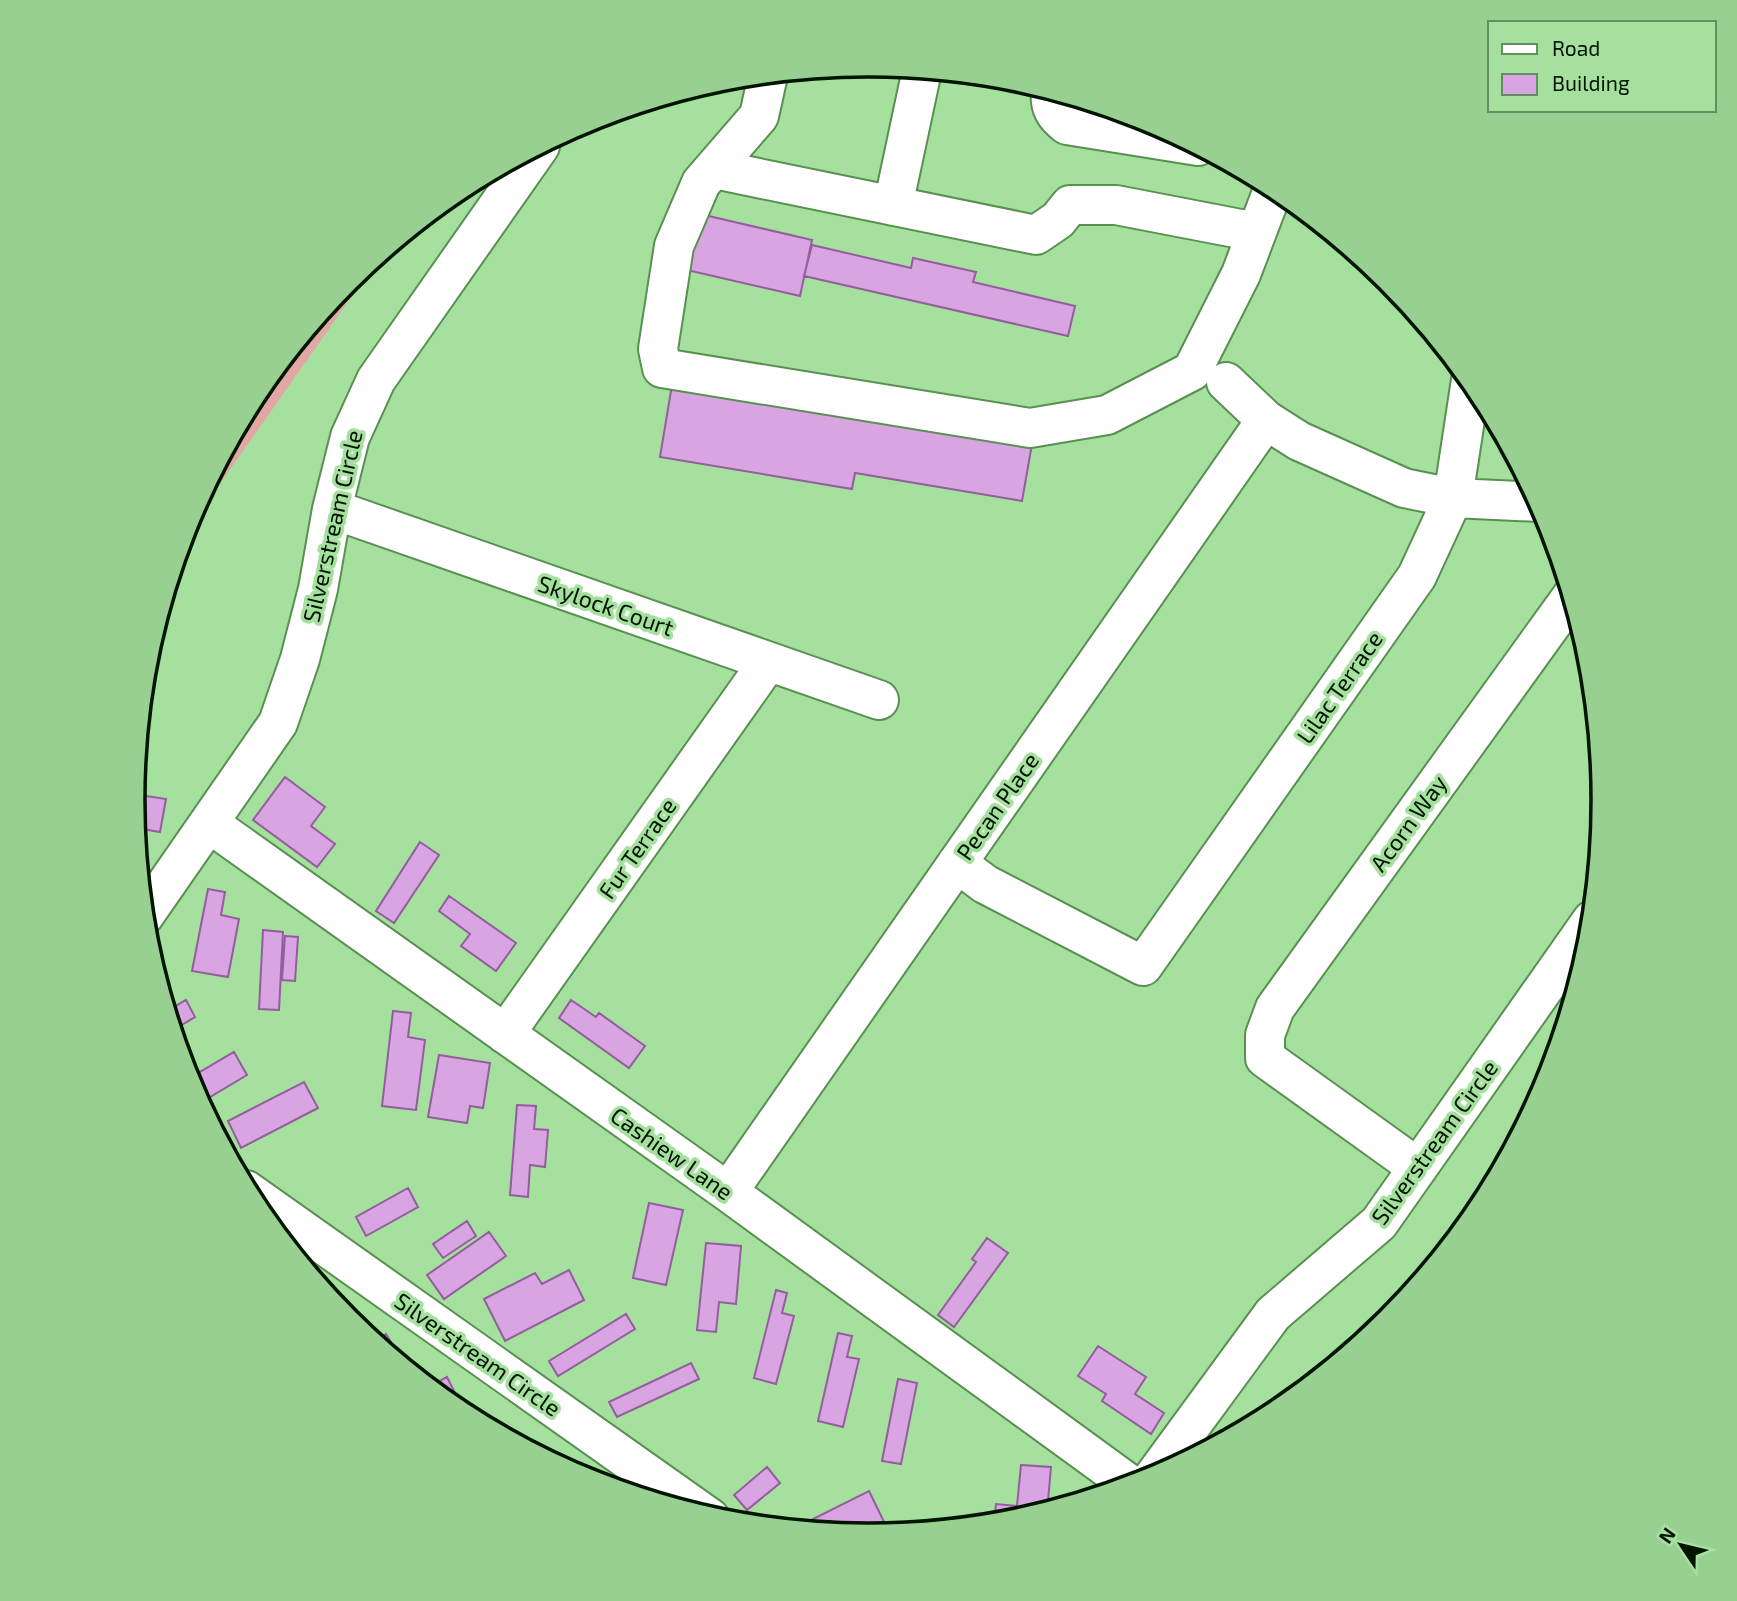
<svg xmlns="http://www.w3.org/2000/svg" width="1737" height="1601" font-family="'Exo 2',sans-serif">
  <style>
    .green { fill: #e2a7a5 }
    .building { fill: #d9a4e2; stroke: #925e9b; stroke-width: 2 }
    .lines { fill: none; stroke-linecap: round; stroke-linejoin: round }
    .minor-casing { stroke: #599052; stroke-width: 42 }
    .minor { stroke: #fff; stroke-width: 38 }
    .labels { text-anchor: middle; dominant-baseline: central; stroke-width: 7; stroke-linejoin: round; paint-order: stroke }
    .street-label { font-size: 23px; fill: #011400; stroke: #a5e09e }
    .rim { fill: none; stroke: #011400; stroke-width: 3.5 }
  </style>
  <rect width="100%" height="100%" fill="#a5e09e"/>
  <path class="green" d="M383,252L184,535L189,519L257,391L349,280Z"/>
  <path class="building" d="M700,214L812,240L800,296L687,270Z
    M812,245L911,268L913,258L976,272L973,282L1075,306L1068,336L804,276Z
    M672,385L1032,444L1022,501L855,473L852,489L660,457Z
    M285,777L325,807L311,826L335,844L317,867L253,820Z
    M133,794L166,799L160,832L136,828Z
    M420,842L439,855L394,923L376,911Z
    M208,889L225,892L221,915L239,919L228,977L192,971Z
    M449,896L516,943L496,971L461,946L470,934L439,911Z
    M263,930L283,932L279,1010L259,1009Z
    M285,936L298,937L295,981L282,980Z
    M186,1000L195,1017L173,1030L167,1011Z
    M571,1000L596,1017L599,1013L645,1046L629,1068L559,1018Z
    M393,1011L411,1013L408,1037L425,1040L416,1110L382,1106Z
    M234,1052L247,1075L200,1103L188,1079Z
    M439,1055L490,1063L483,1108L470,1106L467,1123L428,1117Z
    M304,1082L318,1108L241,1148L228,1121Z
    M517,1105L536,1106L534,1129L548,1130L545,1167L530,1165L528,1197L510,1195Z
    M408,1188L418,1207L366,1236L356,1217Z
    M649,1203L683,1210L666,1285L633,1278Z
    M467,1221L476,1236L443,1258L433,1244Z
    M489,1232L506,1256L444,1299L427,1275Z
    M987,1238L1008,1253L954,1327L938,1315L976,1262L972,1259Z
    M706,1243L741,1246L736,1304L719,1302L716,1332L697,1330Z
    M569,1270L584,1300L505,1341L484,1299L535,1273L542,1284Z
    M776,1290L787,1293L782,1313L794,1316L776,1384L754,1378Z
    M626,1314L635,1329L558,1376L549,1361Z
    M838,1333L852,1336L847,1357L859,1359L843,1427L818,1421Z
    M386,1334L396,1350L389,1354L374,1342Z
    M1098,1346L1146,1377L1135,1394L1164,1413L1151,1434L1102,1401L1106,1394L1078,1376Z
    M691,1363L699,1379L617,1417L609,1402Z
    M447,1377L456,1395L446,1401L429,1387Z
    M898,1379L917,1383L901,1464L882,1461Z
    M527,1447L559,1453L557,1464L526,1448Z
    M1021,1465L1051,1467L1047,1512L994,1524L996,1504L1017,1506Z
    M767,1467L780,1483L747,1510L734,1495Z
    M869,1491L887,1528L868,1536L793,1529Z"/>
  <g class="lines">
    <g class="minor-casing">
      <path id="minor" d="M768,75L759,116L701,183L674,246L658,349L662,368L1030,428L1107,415L1192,371L1241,274L1274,187
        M1051,91C1049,107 1055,116 1067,125L1198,146
        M714,169L1036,235L1058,220L1070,205H1116L1256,232
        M893,206L922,70
        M1226,382L1266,420L1299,441L1404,488L1453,498L1539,502
        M332,509L879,700
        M210,824L728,1192L1132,1486
        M957,863L985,884L1143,966L1417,576L1453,498L1471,380
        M144,916L278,723L300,659L318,589L332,509L350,437L376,380L540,146
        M505,1034L768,662
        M1418,1168L1265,1058V1035L1275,1008L1572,596
        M246,1190L710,1518
        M728,1192L1266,420
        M1152,1479L1273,1314L1379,1223L1592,920"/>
    </g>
    <use href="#minor" class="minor"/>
  </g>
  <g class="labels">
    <g class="street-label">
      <text transform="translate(332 526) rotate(-77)">Silverstream Circle</text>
      <text transform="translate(606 605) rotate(19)">Skylock Court</text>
      <text transform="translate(1339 687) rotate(-55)">Lilac Terrace</text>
      <text transform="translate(997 806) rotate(-55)">Pecan Place</text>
      <text transform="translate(1408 823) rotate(-54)">Acorn Way</text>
      <text transform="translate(637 848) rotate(-55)">Fur Terrace</text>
      <text transform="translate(1434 1142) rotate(-54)">Silverstream Circle</text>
      <text transform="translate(672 1153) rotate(35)">Cashiew Lane</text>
      <text transform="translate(478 1354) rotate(35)">Silverstream Circle</text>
    </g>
  </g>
  <path d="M0 0H1737V1601H0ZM145 800a723 723 0 1 1 1446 0a723 723 0 1 1-1446 0Z" fill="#98d091" fill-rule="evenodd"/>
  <path class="rim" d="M145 800a723 723 0 1 1 1446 0a723 723 0 1 1-1446 0Z"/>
  <rect x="1488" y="21" width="228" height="91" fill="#a5e09e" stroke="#638e5f" stroke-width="2"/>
  <rect x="1502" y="44" width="35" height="10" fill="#ffffff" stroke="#638e5f" stroke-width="2"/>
  <text x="1552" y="56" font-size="21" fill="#011400">Road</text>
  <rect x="1502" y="74" width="35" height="21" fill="#d9a4e2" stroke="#638e5f" stroke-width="2"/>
  <text x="1552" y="91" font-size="21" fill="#011400">Building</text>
  <g transform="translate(1681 1545) rotate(305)" stroke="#a5e09e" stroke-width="5" paint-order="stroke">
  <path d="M0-5L12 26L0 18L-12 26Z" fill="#011400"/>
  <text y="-10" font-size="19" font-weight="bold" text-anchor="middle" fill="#011400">N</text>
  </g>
</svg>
